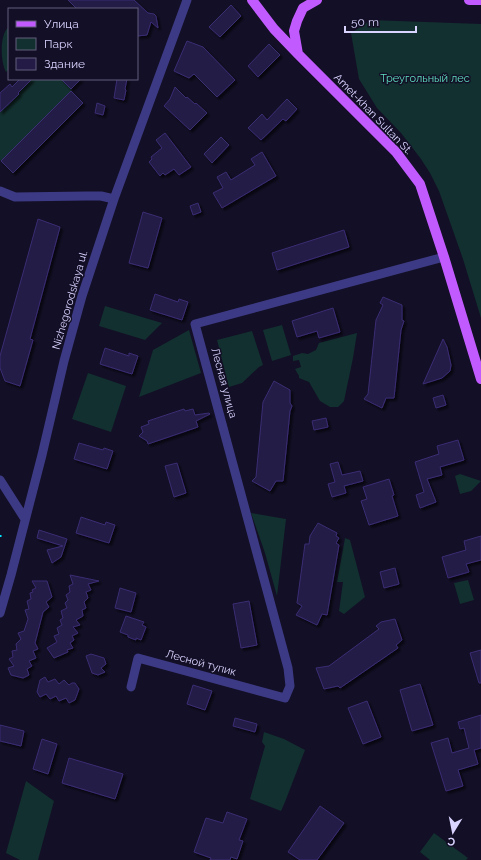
<svg xmlns="http://www.w3.org/2000/svg" width="481" height="860" font-family="Raleway,sans-serif">
  <style>
    .green { fill: #12302f }
    .building { fill: #241b47; stroke: #3b2d73; filter: url(#shadow) }
    .lines { fill: none; stroke-linecap: round; stroke-linejoin: round }
    .minor { stroke: #3d3a85; stroke-width: 9 }
    .major { stroke: #c25bff; stroke-width: 10 }
    .rail { stroke: #00e5ff; stroke-width: 3; stroke-dasharray: 6 5; stroke-linecap: butt }
    .labels { text-anchor: middle; dominant-baseline: central; stroke-width: 3; stroke-linejoin: round; paint-order: stroke }
    .park-label { font-size: 11px; fill: #5fe0c0; stroke: #130f26 }
    .street-label { font-size: 11px; fill: #d9d4ff; stroke: #130f26 }
  </style>
  <defs>
    <filter id="shadow"><feDropShadow dx="2.5" dy="2.5" stdDeviation="1" flood-color="#0009"/></filter>
  </defs>
  <rect width="100%" height="100%" fill="#130f26"/>
  <path class="green" d="M371,20L481,24V318L463,259L439,191L430,173L421,159L401,133L377,108L359,79L351,33Z
    M9,27V69L6,72C0,61 0,34 8,28Z
    M27,79H61L72,90L1,161L0,160V112L19,94Z
    M105,306L162,323L145,340L99,326Z
    M282,325L291,355L272,361L263,330Z
    M189,330L201,373L139,397L153,350Z
    M252,331L263,365L259,367L242,383L229,387L217,340Z
    M357,333L353,358L344,401L338,407H330L320,401L309,382L299,378V376L295,369L301,367L299,360L293,361V356L302,353L308,354L316,350L319,343Z
    M88,373L126,386L111,432L72,419Z
    M460,474L481,481L471,491L460,494L455,476Z
    M251,513L286,519L277,596L265,553Z
    M345,538L350,540L365,597L344,614L339,611L343,582H337Z
    M468,580L474,600L460,604L454,583Z
    M264,732L284,739L305,750L285,802L281,811L250,799L265,746L262,742Z
    M26,781L54,801L38,860H20L6,853Z
    M434,833L468,858L466,860H430L420,852Z"/>
  <path class="building" d="M68,0H134L148,13L154,14L156,16L158,28L151,22L147,35L137,36V9H77Z
    M231,5L241,16L220,37L209,27Z
    M187,41L203,47L235,80L217,97L194,74L189,78L174,71Z
    M269,44L280,55L258,77L248,66Z
    M20,79H32L18,93L19,94L0,112V93L10,84L12,87Z
    M61,79H81L71,89Z
    M117,79H127L125,89L126,90L124,100L114,98Z
    M175,87L186,98L187,97L195,104L196,103L207,113L190,130L164,106L170,99Z
    M71,91L83,103L13,173L1,161Z
    M287,99L297,109L286,121L283,119L261,140L248,128L262,114L267,120Z
    M97,103L105,106L103,115L95,113Z
    M165,133L191,167L179,175L174,169L165,175L163,173L160,176L149,162L152,159L151,157L162,148L156,140Z
    M221,137L229,145L212,163L204,154Z
    M262,152L276,176L222,208L213,193L223,188L217,177L226,172L231,180L255,165L251,159Z
    M198,203L201,212L193,215L190,206Z
    M143,212L162,218L148,268L129,263Z
    M38,219L60,227L30,339L33,340L20,386L5,381L0,368V356Z
    M344,230L349,247L277,270L272,253Z
    M155,294L178,302L179,299L188,302L182,320L150,310Z
    M383,297L402,305V320L404,321L401,330L394,398H386L382,408L364,399L368,394L376,320L383,305L380,303Z
    M333,308L340,332L319,338L317,331L297,337L292,321Z
    M443,339L447,347L451,365L450,371L442,378L423,384Z
    M105,348L129,356V353L138,356L132,374L100,364Z
    M274,381L290,390V403L292,406L290,411L283,481H276L270,491L252,481L256,477L263,402Z
    M443,395L446,405L436,408L433,398Z
    M184,409L185,411L193,409L195,415L209,413L210,414L196,421L198,427L148,444L147,441L139,436L143,432L141,427L149,424L148,421Z
    M326,418L328,427L314,430L312,421Z
    M458,440L464,460L440,467L442,475L427,479L436,502L420,508L416,495L424,492L415,462L439,454L437,446Z
    M79,443L103,450L104,448L113,451L107,469L74,459Z
    M338,462L342,475L360,471L363,481L344,486L346,493L332,497L328,484L335,482L330,464Z
    M177,463L186,493L174,497L165,466Z
    M389,479L394,495L392,496L398,516L369,525L361,501L367,499L363,487Z
    M81,517L105,525L106,522L115,525L109,543L76,533Z
    M318,523L337,533L336,536L339,538L336,543L339,545L327,615L322,614L317,625L296,615L302,606L297,603L305,544H309L310,536Z
    M39,530L67,539L61,557L52,563L47,550L63,546L37,538Z
    M481,536V560L466,564L469,572L448,578L442,557L466,550L464,541Z
    M395,568L399,584L384,588L380,572Z
    M70,575L99,581L88,584L91,590L86,592L88,598L84,602L86,608L82,610L83,616L76,620L80,625L73,627L78,633L72,636L74,640L70,643L73,648L67,650L68,652L54,658L47,648L57,642L54,636L59,634L57,628L62,625L60,620L63,618L61,611L67,608L65,603L68,600L66,595L70,592L69,586L73,584Z
    M32,581H47L52,597L46,602L49,607L43,612L35,643L38,649L33,651L36,658L29,661L32,666L27,669L29,675L23,678L11,675L8,668L14,666L9,659L13,657L12,651L17,650L16,644L21,639L18,633L24,631L28,619L25,610L29,609L27,601L31,599L30,593L33,592L32,590L36,588Z
    M120,588L136,593L131,612L115,608Z
    M249,601L257,645L241,648L233,604Z
    M126,616L144,622L142,625L146,627L141,640L136,638V640L128,637V635L120,632Z
    M395,619L402,640L396,645L398,648L340,688L338,686L324,689L316,668L329,666L379,629L376,626L381,622Z
    M481,650V683H479L470,653Z
    M91,654L104,658L106,664L101,668L105,672L98,675L92,673L86,656Z
    M45,677L48,682L55,679L59,684L64,680L69,685L72,683H75L79,689L75,700L69,703L66,698L59,701L56,696L50,699L46,694L40,697L37,692L40,680Z
    M420,684L433,725L412,731L400,690Z
    M193,685L212,691L205,710L187,704Z
    M367,701L381,737L363,744L348,708Z
    M481,715V748L474,750L478,764L458,770L463,786L446,791L431,743L448,738L452,753L469,748L464,728L460,729L458,722Z
    M235,718L257,724L255,732L233,726Z
    M0,725L24,731L21,746L0,741Z
    M42,739L57,744L48,774L33,769Z
    M69,758L123,774L115,799L62,783Z
    M320,806L344,823L317,860H300L288,852Z
    M227,812L247,819L239,840L243,841L237,859L231,857L230,860H210L211,858L194,852L206,818L223,823Z"/>
  <g class="lines">
    <path class="minor" d="M0,191L15,197L86,196H101L114,199
      M0,480L25,519
      M0,613L11,575L42,455L64,361L82,296L114,199L187,0
      M131,687L138,658L285,698L290,686L288,668L195,324L444,257"/>
    <path class="major" d="M252,0L274,29L298,54L396,152L420,184L444,257L481,379
      M469,0H481
      M298,54L294,31L297,21L303,8L317,0"/>
    <path class="rail" d="M0,535V537"/>
  </g>
  <g class="labels">
    <g class="park-label">
      <text x="425" y="78">Треугольный лес</text>
    </g>
    <g class="street-label">
      <text transform="translate(373 114) rotate(46)">Amet-khan Sultan St.</text>
      <text transform="translate(70 300) rotate(-74)">Nizhegorodskaya ul.</text>
      <text transform="translate(224 383) rotate(75)">Лесная улица</text>
      <text transform="translate(201 663) rotate(15)">Лесной тупик</text>
    </g>
  </g>
  <rect x="8" y="8" width="130" height="72" fill="#130f26" stroke="#625e7d"/>
  <rect x="16" y="21" width="20" height="6" fill="#c25bff" stroke="#625e7d"/>
  <text x="44" y="28" font-size="12" fill="#d9d4ff">Улица</text>
  <rect x="16" y="38" width="20" height="12" fill="#12302f" stroke="#625e7d"/>
  <text x="44" y="48" font-size="12" fill="#d9d4ff">Парк</text>
  <rect x="16" y="58" width="20" height="12" fill="#241b47" stroke="#625e7d"/>
  <text x="44" y="68" font-size="12" fill="#d9d4ff">Здание</text>
  <g transform="translate(453 832) rotate(190)" stroke="#130f26" stroke-width="3" paint-order="stroke">
  <path d="M0-3L7 15L0 10L-7 15Z" fill="#d9d4ff"/>
  <text y="-6" font-size="11" font-weight="bold" text-anchor="middle" fill="#d9d4ff">С</text>
  </g>
  <path d="M345 26v6h71v-6" fill="none" stroke="#d9d4ff" stroke-width="2"/>
  <text x="351" y="26" font-size="12" fill="#d9d4ff" stroke="#130f26" stroke-width="3" paint-order="stroke">50 m</text>
</svg>
